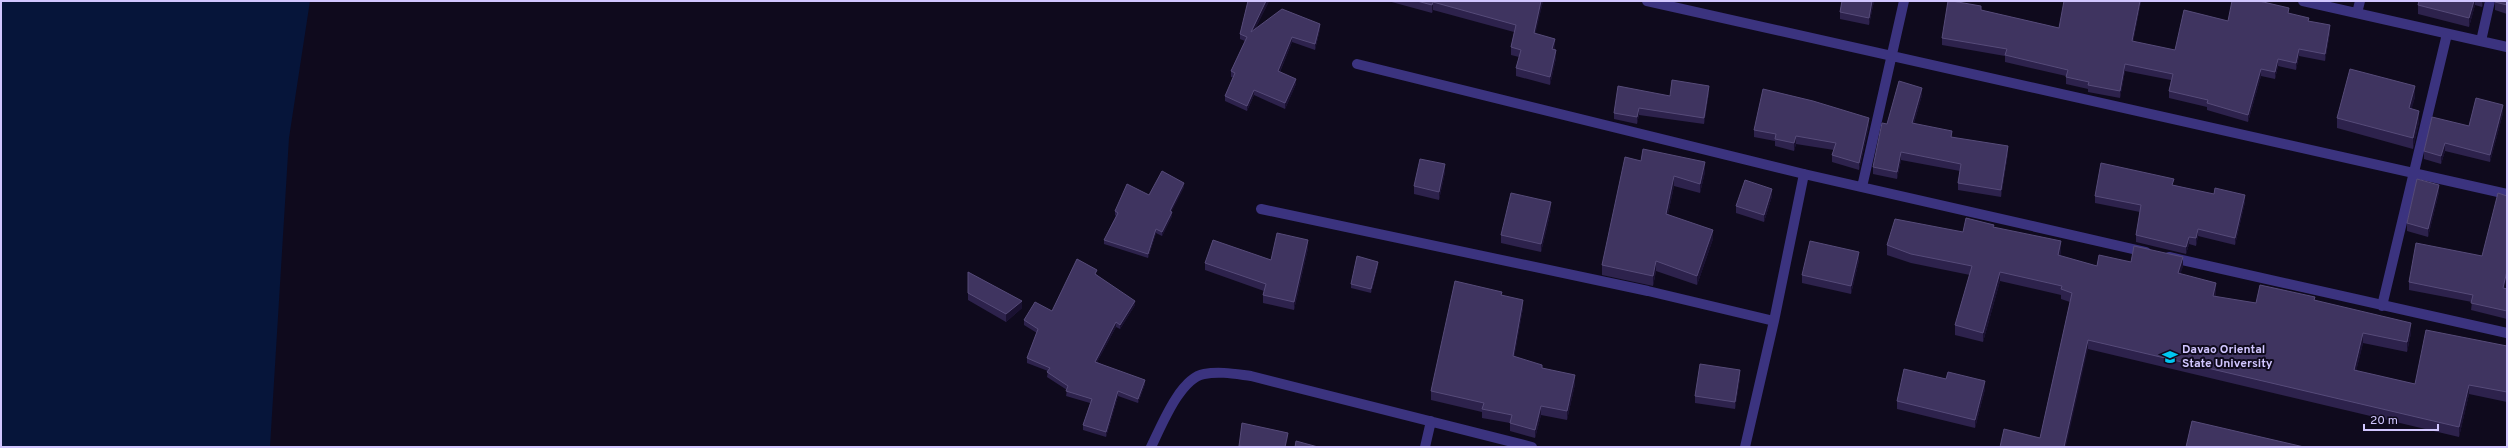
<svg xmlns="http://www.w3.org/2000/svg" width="2508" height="448" font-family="Overpass,sans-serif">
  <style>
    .water { fill: #06153a }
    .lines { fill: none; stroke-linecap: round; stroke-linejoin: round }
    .street { stroke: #3b337f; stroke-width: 10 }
    .wall { fill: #2d224c }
    .shaded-wall { fill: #1a1131 }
    .building { fill: #3f3460; stroke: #564b79 }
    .labels { text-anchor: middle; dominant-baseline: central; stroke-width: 4; stroke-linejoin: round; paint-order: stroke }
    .poi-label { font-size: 12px; font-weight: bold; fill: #d1c6ff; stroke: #0f0a1d; text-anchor: start }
  </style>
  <rect width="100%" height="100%" fill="#0f0a1d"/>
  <path class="water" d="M1,1H310L289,138L270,447H1Z"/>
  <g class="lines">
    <path class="street" d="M1647,1L2507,194
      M2303,1L2507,47
      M2357,13L2360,1
      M2481,41L2490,1
      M1357,64L1804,174L2146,252
      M1862,187L1904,1
      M1261,209L1648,291L1774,321
      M2169,257L2507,333
      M2382,306L2447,34
      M1151,447C1161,427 1180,378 1204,374C1220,371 1235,374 1251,376L1532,447
      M1425,447L1431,421
      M1745,447L1774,321L1804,174"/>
  </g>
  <path class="wall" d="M1248,1H1269L1255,29H1320L1315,50L1292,42L1280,72L1296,84L1285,109L1254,95L1247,111L1225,101V96L1233,77H1231V71L1245,41L1240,39V34Z
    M1388,1H1543L1535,34L1555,47L1554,50L1556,58L1550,85L1516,76V68L1519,57L1511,55V47L1514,32L1433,10L1432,13Z
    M1842,1H1874L1869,25L1840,19V12Z
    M2141,1L2133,42L2175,50L2228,21L2289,13L2309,21L2330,32L2325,61L2299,56L2296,70L2278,66L2275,79L2261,76L2248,122L2207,110V107L2169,98V91L2171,80L2125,71L2120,98L2088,92V89L2066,84V76L2005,62V56L1942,45V38L1981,10L2059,28Z
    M2417,1H2484L2482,7L2475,5L2469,27L2418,14V5L2419,2Z
    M2495,1H2507V14L2495,10Z
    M1709,92L1704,124L1639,115L1637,124L1614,119V113L1670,96Z
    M1922,95L1914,123L1952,137L2008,153L2001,197L1958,190V183L1960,171L1901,160L1897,179L1873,174V167L1887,124Z
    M2415,97L2411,109L2419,122L2413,149L2337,128V118Z
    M2503,113L2490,162L2445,151L2441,164L2424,159V151L2469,126Z
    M1869,126L1859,170L1832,162V155L1834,150L1796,144L1794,151L1775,146V141L1754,137V130Z
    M1641,161L1705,172L1700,193L1674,186L1668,214L1713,239L1697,285L1656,271L1653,286L1602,275V265Z
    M1445,172L1439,200L1414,194V186Z
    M2174,185L2245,202L2235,245L2198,236L2196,246L2189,244L2186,254L2136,242V235L2140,212L2095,203V196Z
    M1184,187L1171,212L1172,216L1162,236L1156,233L1148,258L1104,244V240L1116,216L1115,215V211L1149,195Z
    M2439,192L2428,237L2407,231V223Z
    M1772,196L1764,222L1736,213V206Z
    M1551,210L1541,252L1501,243V235Z
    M1994,227L2061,251L2060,256L2097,266L2131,262L2183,266L2180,274L2216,293L2215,297L2256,303L2315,300L2411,333L2407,352L2363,343L2356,371L2415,384L2507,346V402L2469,394L2459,437L2088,349L2040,438L2070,302L2061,299V295L2000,281L1983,342L1955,335V325L1970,275L1911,263L1887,255V245Z
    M1308,248L1294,310L1263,303V295L1264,291L1205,270V263L1271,260Z
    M2482,256L2505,288L2507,289V319L2471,310L2472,302L2409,290V282Z
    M1859,260L1851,294L1802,283V275Z
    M1378,266L1371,293L1351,288V284Z
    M968,272L1022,308L1006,322L968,300Z
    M1097,274V275L1135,305L1120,329L1116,327L1097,362L1145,384L1138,403L1118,396L1106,437L1083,430V425L1090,403L1066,396L1067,390L1047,377L1048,371L1027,363V358L1037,333L1024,325V320L1052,311Z
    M1502,295L1523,308L1514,357L1542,368L1575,384L1567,420L1541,415L1535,438L1510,431V423L1482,418V412L1431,400V391Z
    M1740,378L1735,409L1695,403V396Z
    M1985,389L1975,428L1897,409V401Z"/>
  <path class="shaded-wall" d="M1266,1H1269L1251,37V32Z
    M1541,1H1543L1534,41V33Z
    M1872,1H1874L1869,25V18Z
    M2140,1H2141L2132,48V41Z
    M2474,1H2475V5L2469,27V18Z
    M2482,1H2484L2482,7Z
    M1433,2V10L1432,13V5Z
    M1320,24V29L1315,50V44Z
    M2330,25V32L2325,61V54Z
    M1292,37V42L1278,76V71Z
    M1555,39V47L1552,57V49Z
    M2299,49V56L2296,70V63Z
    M1556,50V58L1550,85V77Z
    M2278,59V66L2275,79V72Z
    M2125,64V71L2120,98V91Z
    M2261,69V76L2248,122V115Z
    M1296,79V84L1285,109V103Z
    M1709,86V92L1704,124V118Z
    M2415,86V97L2409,119V108Z
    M1922,88V95L1912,130V123Z
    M1254,90V95L1247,111V106Z
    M2503,105V113L2490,162V155Z
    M1639,108V115L1637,124V117Z
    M2419,111V122L2413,149V138Z
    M1869,118V126L1859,170V163Z
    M1796,136V144L1794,151V143Z
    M2445,143V151L2441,164V156Z
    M2008,146V153L2001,197V190Z
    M1901,152V160L1897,179V172Z
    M1705,162V172L1700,193V184Z
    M1445,164V172L1439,200V192Z
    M1674,176V186L1666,223V214Z
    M1184,183V187L1170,215V211Z
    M2439,185V192L2428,237V229Z
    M1772,189V196L1764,222V215Z
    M2245,195V202L2235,245V238Z
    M1551,202V210L1541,252V244Z
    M1172,212V216L1162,236V232Z
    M1156,229V233L1148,258V254Z
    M2198,229V236L2196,246V238Z
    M1713,230V239L1697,285V276Z
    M2189,237V244L2186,254V247Z
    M1308,240V248L1294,310V302Z
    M2061,241V251L2058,265V255Z
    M1859,252V260L1851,294V286Z
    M2183,257V266L2178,283V273Z
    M1656,261V271L1653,286V276Z
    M1378,262V266L1371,293V289Z
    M2507,271V278L2503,295V288Z
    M2000,272V281L1983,342V333Z
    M2216,283V293L2213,306V296Z
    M1523,300V308L1513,365V356Z
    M1022,301V308L1006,322V314Z
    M1135,301V305L1120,329V325Z
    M1116,322V327L1095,366V362Z
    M2411,323V333L2407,352V342Z
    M2363,333V343L2354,380V370Z
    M2088,340V349L2066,447H2064Z
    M1740,370V378L1735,409V402Z
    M1575,375V384L1567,420V411Z
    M1145,380V384L1138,403V399Z
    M1985,381V389L1975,428V420Z
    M2469,385V394L2459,437V427Z
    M1118,391V396L1106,437V432Z
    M1541,406V415L1535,438V430Z
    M1288,433V437L1286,447H1285Z"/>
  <path class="building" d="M1248,1H1266L1251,32L1282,9L1320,24L1315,44L1292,37L1278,71L1296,79L1285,103L1254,90L1247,106L1225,96L1235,73L1231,71L1247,37L1240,34Z
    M1417,1H1541L1534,33L1555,39L1552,49L1556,50L1550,77L1516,68L1521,50L1511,47L1516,25L1433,2L1432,5Z
    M1842,1H1872L1869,18L1840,12Z
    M1948,1H1952L1981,6V10L2059,28L2064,1H2140L2132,41L2175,50L2184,10L2228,21L2232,1H2259L2289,8L2288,13L2309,18L2308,21L2330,25L2325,54L2299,49L2296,63L2278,59L2275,72L2261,69L2248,115L2207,103L2208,100L2169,91L2173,74L2125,64L2120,91L2088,85L2089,82L2066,77L2068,70L2005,55L2007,49L1942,38Z
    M2419,1H2474L2469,18L2418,5Z
    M2495,1H2507V5L2495,2Z
    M2350,69L2415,86L2409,108L2419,111L2413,138L2337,118Z
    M1672,80L1709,86L1704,118L1639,108L1637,117L1614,113L1618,86L1670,96Z
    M1899,81L1922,88L1912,123L1952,131L1951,137L2008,146L2001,190L1958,183L1961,164L1901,152L1897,172L1873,167L1882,123L1887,124Z
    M1763,89L1813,101L1869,118L1859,163L1832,155L1836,143L1796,136L1794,143L1775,139L1776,134L1754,130Z
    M2476,98L2503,105L2490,155L2445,143L2441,156L2424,151L2432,117L2469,126Z
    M1643,149L1705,162L1700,184L1674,176L1666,214L1713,230L1697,276L1656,261L1653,276L1602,265L1625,157L1641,161Z
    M1420,159L1445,164L1439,192L1414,186Z
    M2101,163L2174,179L2172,185L2214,194L2215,188L2245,195L2235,238L2198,229L2196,238L2189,237L2186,247L2136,235L2141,205L2095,196Z
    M1162,171L1184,183L1170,211L1172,212L1162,232L1156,229L1148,254L1104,240L1118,213L1115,211L1127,184L1149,195Z
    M2417,179L2439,185L2428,229L2407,223Z
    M1745,180L1772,189L1764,215L1736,206Z
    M1511,193L1551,202L1541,244L1501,235Z
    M2498,193L2507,196V271L2503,288L2507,289V311L2471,303L2473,295L2409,282L2416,243L2482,256Z
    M1966,218L1994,225L1993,227L2061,241L2058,255L2097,266L2099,255L2131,262L2134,246L2183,257L2178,273L2216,283L2213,296L2256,303L2260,285L2315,297L2314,300L2411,323L2407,342L2363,333L2354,370L2415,384L2426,330L2507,346V392L2469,385L2459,427L2088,340L2064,447H2000L2004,429L2040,438L2072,293L2061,289L2062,286L2000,272L1983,333L1955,325L1972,266L1911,254L1887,245L1895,219L1963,232Z
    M1277,233L1308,240L1294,302L1263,295L1266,284L1205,263L1213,240L1271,260Z
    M1810,241L1859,252L1851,286L1802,275Z
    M1357,256L1378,262L1371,289L1351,284Z
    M1077,259L1097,270L1095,274L1135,301L1120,325L1116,322L1095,362L1145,380L1138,399L1118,391L1106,432L1083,425L1092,399L1066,391L1068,386L1047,372L1050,368L1027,358L1038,329L1024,320L1035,302L1052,311Z
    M968,272L1022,301L1006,314L968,293Z
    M1455,281L1502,292L1501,295L1523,300L1513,356L1542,365V368L1575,375L1567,411L1541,406L1535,430L1510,423L1512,415L1482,409L1484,403L1431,391Z
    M1700,364L1740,370L1735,402L1695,396Z
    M1904,369L1946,379L1948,372L1985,381L1975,420L1897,401Z
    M2192,421L2304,447H2186Z
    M1242,423L1288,433L1285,447H1245L1239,446Z
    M1296,441L1318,447H1295Z"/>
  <defs>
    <g id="university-bare" transform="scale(1.2)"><path d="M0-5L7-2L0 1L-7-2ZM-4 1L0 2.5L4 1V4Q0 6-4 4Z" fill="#00c7f1" stroke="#0f0a1d" stroke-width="2.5" paint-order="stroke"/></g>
  </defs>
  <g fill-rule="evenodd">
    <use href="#university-bare" x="2170" y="357"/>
  </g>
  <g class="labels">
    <g class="poi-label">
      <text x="2182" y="350">Davao Oriental<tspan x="2182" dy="14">State University</tspan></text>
    </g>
  </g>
  <rect width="2508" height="448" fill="none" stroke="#d1c6ff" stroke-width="4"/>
  <path d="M2364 424v6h74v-6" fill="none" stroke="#d1c6ff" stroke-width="2"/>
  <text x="2370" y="424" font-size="12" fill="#d1c6ff" stroke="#0f0a1d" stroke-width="3" paint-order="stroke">20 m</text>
</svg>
